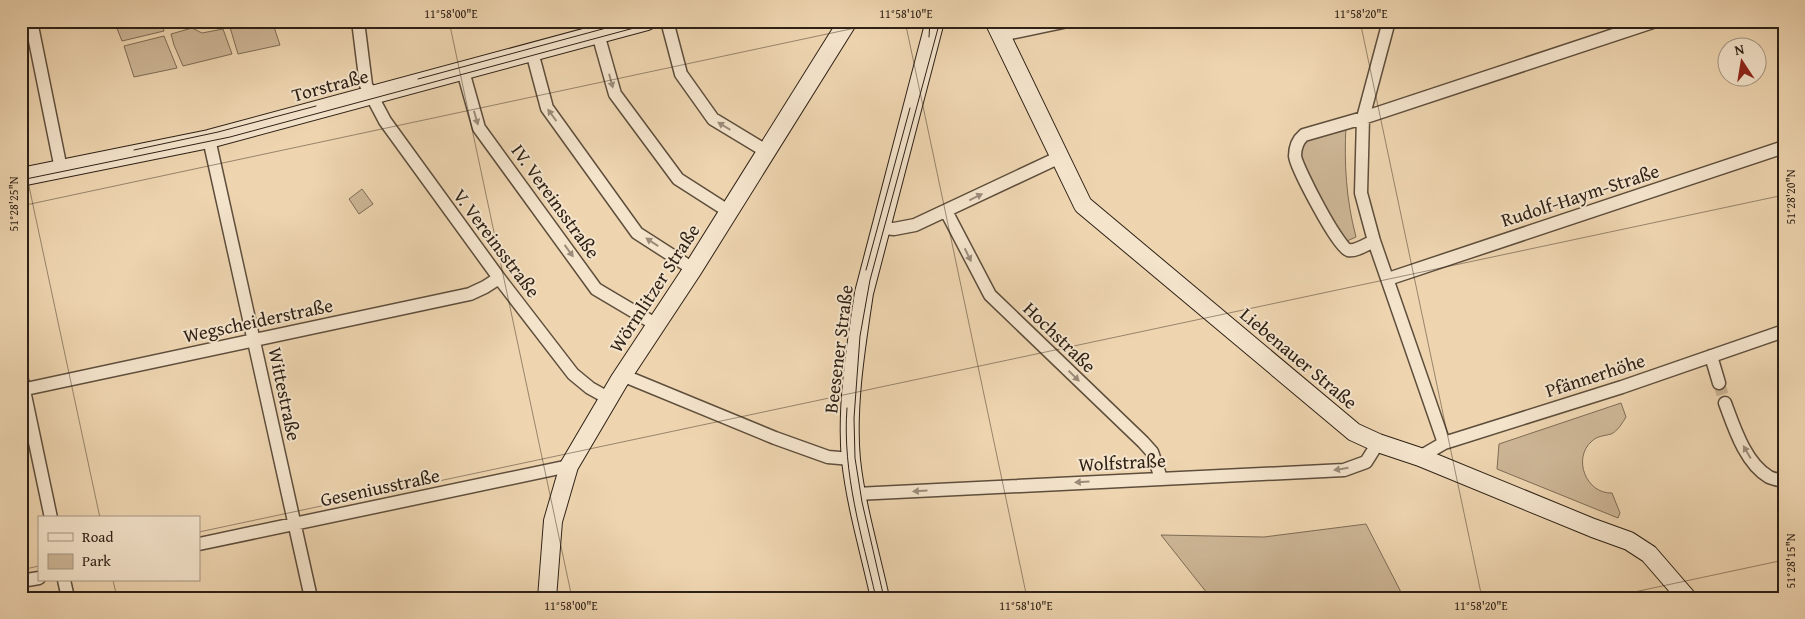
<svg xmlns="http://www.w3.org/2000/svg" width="1805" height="619" font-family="'Gentium Book Plus',serif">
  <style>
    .green { fill: #cdb696; stroke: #7e6c56 }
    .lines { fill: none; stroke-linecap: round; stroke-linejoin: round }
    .street-tunnel { stroke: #c8b191; stroke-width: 12; stroke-dasharray: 12 6; stroke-linecap: butt }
    .street-casing { stroke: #5e4e3c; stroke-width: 15 }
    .secondary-casing { stroke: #2e2116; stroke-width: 20 }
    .street { stroke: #f4e4cc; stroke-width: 12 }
    .secondary { stroke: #f4e4cc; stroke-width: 18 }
    .tram { stroke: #2e2116; stroke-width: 1 }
    .oneway { fill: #9b8c7a }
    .ticks { fill: none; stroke: #2e2116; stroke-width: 1; stroke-opacity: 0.45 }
    .labels { text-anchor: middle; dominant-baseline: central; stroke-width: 4; stroke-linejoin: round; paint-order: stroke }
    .street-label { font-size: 19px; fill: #2e2116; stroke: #f4e4cc }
    .neatline { fill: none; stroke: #2e2116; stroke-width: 2 }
    .ticks-label { font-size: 12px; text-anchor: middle; fill: #2e2116 }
  </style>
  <rect width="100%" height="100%" fill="#eed5b0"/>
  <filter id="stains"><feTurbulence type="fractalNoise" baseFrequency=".004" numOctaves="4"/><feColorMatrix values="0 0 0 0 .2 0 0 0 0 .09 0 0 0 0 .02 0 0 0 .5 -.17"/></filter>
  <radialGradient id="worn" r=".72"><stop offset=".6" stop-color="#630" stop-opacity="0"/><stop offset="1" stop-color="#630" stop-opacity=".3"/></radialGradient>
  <path class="green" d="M114,21H161L164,31L122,41Z
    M239,21H272L280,45L238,54L229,24Z
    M192,28L202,33L223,29L232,54L183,66L174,45L171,34Z
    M164,36L177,68L134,77L124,46Z
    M1346,125C1344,164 1346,199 1356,237L1347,241C1336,224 1294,163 1302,145C1308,132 1333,129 1346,125Z
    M362,189L373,204L359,214L349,199Z
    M1621,403L1626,417C1623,422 1617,432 1611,434C1604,436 1597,436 1592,441C1572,458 1586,494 1612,493L1620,513L1618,518L1497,469L1499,444Z
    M1366,524L1404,598H1211L1161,535L1264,537Z"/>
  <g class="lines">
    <path class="street-tunnel" d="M1719,383L1725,403"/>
    <g class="street-casing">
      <path id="street" d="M31,21L61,169
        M358,21L366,85L385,121L499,278L573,374L590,388L608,398
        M667,21L681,74L713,119L766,151
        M1389,21L1363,118L1361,193L1374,241L1444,443
        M598,34L615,94L678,179L728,211
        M1001,35L1068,21
        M532,52L547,108L637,233L693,269
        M463,71L479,128L596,289L655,324
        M209,139L311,598
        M946,211L990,295L1143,442L1152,452L1161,478
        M882,228L894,229L915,225L1060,157
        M1374,241C1367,244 1355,252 1348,250C1339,249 1296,167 1295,156C1295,147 1298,140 1304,135L1363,118L1656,21
        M1388,279L1784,147
        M1711,356L1719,383
        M622,375L775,438L828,457L851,459
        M21,376L51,518
        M21,390L470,294L485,287L499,278
        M1725,403C1734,427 1745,463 1769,477C1773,479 1779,480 1784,481
        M1420,457L1444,443L1622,387L1784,331
        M856,494L1344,470L1366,462L1378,443
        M199,544L569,466
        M64,580L68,598
        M21,581L39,578"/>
    </g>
    <g class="secondary-casing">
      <path id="secondary" d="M994,21L1083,205L1354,432L1378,443L1420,457L1593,528L1629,541L1649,554L1687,598
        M21,177L209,139L647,21
        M547,598L553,521L569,466L619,381L693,269L848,21
        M880,598C870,552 856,506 851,460C846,407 856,346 864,293L935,21"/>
    </g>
    <use href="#street" class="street"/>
    <use href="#secondary" class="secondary"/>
    <path class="tram" d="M929,37L930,21
      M418,79L632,21
      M134,150L218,132L316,106
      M21,180L230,137L660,21
      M866,270L910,108
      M847,408C842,473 862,536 876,598
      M884,598L862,502L855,458L854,418L860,336L870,280L940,21"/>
  </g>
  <defs><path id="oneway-solid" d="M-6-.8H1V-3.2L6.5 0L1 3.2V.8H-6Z" transform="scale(1.25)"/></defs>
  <g class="oneway">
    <use href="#oneway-solid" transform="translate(611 81) rotate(75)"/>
    <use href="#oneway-solid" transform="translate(552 115) rotate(-126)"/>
    <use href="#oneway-solid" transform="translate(476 118) rotate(74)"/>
    <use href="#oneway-solid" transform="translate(724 126) rotate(-149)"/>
    <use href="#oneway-solid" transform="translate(976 197) rotate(-26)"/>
    <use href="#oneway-solid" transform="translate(652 242) rotate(-147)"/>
    <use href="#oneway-solid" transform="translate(569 251) rotate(54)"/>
    <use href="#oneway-solid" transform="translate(968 255) rotate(64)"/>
    <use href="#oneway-solid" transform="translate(1074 376) rotate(44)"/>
    <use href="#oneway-solid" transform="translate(1747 452) rotate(-120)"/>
    <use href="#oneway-solid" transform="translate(1341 469) rotate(171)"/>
    <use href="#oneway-solid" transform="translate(1082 482) rotate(177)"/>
    <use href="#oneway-solid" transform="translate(920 491) rotate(177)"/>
  </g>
  <path class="ticks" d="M449,21L572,598M905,21L1027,598M1360,21L1482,598M21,149L100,518M21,206L888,21M199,532L1784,195M21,570L39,566M113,580L117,598M1606,598L1784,560"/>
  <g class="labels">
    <g class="street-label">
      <text transform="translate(330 85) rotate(-15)">Torstraße</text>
      <text transform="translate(1580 195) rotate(-18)">Rudolf-Haym-Straße</text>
      <text transform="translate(556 201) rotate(54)">IV. Vereinsstraße</text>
      <text transform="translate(497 243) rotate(53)">V. Vereinsstraße</text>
      <text transform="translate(654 288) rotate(-57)">Wörmlitzer Straße</text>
      <text transform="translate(258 320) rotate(-12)">Wegscheiderstraße</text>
      <text transform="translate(1060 337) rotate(44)">Hochstraße</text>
      <text transform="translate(838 349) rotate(-83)">Beesener Straße</text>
      <text transform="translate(1299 358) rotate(40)">Liebenauer Straße</text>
      <text transform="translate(1595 375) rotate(-18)">Pfännerhöhe</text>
      <text transform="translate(285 394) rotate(78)">Wittestraße</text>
      <text transform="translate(1122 462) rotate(-3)">Wolfstraße</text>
      <text transform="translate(380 487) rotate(-12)">Geseniusstraße</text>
    </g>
  </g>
  <rect width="1805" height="619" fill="none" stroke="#eed5b0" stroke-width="55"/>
  <rect x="38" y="516" width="162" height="65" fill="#f4e4cc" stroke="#a59683"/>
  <rect x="48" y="533" width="25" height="8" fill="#f4e4cc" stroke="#a59683"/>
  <text x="82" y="542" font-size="15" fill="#2e2116">Road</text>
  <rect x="48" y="554" width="25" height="15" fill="#cdb696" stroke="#a59683"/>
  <text x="82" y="566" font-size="15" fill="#2e2116">Park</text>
  <g transform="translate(1742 62) rotate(348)"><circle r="24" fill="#f4e4cc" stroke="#a59683"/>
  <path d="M0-4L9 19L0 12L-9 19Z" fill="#8f2418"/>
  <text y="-8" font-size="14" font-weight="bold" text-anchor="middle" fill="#2e2116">N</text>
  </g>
  <rect x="28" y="28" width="1750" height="564" class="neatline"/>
  <g class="ticks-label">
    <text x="451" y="18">11°58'00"E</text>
    <text x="906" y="18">11°58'10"E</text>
    <text x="1361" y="18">11°58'20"E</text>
    <text transform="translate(1791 197) rotate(-90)" y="4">51°28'20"N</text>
    <text transform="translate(14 204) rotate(-90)" y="4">51°28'25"N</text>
    <text transform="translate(1791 561) rotate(-90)" y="4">51°28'15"N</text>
    <text x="571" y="610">11°58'00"E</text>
    <text x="1026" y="610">11°58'10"E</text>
    <text x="1481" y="610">11°58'20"E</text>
  </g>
  <rect width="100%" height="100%" filter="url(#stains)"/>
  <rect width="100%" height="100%" fill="url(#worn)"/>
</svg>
